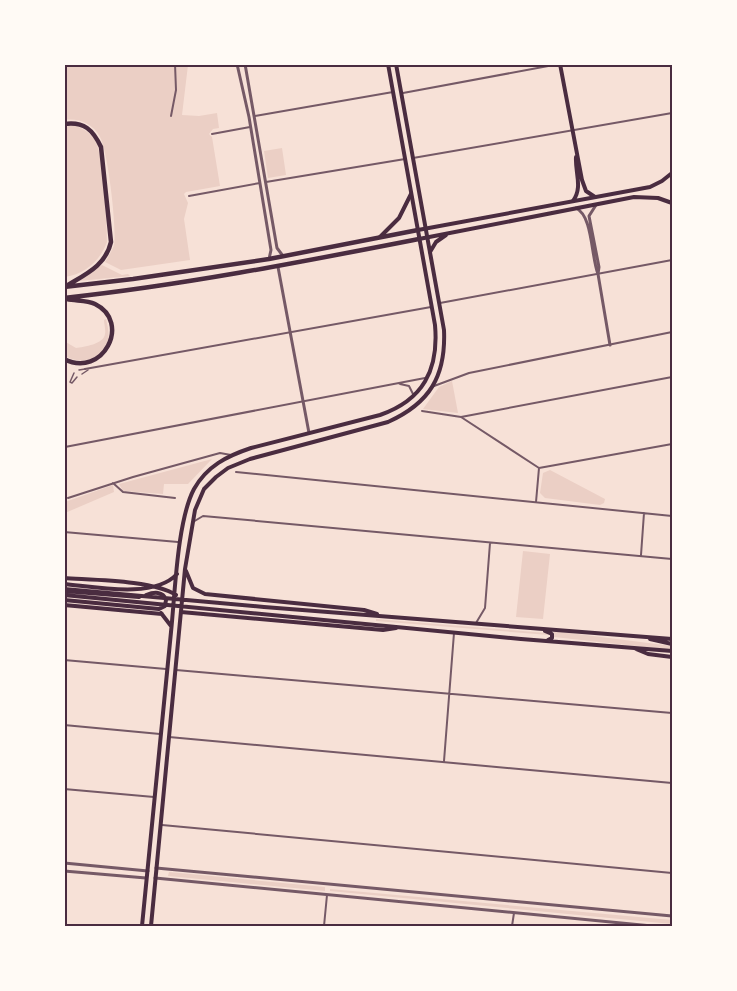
<svg xmlns="http://www.w3.org/2000/svg" width="737" height="991" font-family="'Open Sans',sans-serif">
  <style>
    .green { fill: #ebcfc5 }
    .lines { fill: none; stroke-linecap: round; stroke-linejoin: round }
    .service { stroke: #755966; stroke-width: 1.5 }
    .pedestrian { stroke: #755966; stroke-width: 2 }
    .minor { stroke: #755966; stroke-width: 2 }
    .tertiary { stroke: #755966; stroke-width: 3 }
    .secondary { stroke: #4a2c40; stroke-width: 4 }
    .primary { stroke: #4a2c40; stroke-width: 4 }
    .trunk { stroke: #4a2c40; stroke-width: 4.5 }
    .neatline { fill: none; stroke: #4a2c40; stroke-width: 2 }
  </style>
  <rect width="100%" height="100%" fill="#f7e1d7"/>
  <path class="green" d="M64,65H188L182,115L199,116L217,113L219,128L213,129L209,134L212,137L220,186L186,192L184,194L188,203L184,219L190,260L121,270L105,262C108,257 112,251 114,245C117,230 108,151 100,137C93,124 79,118 65,120Z
    M73,125C83,128 91,133 96,142C103,157 107,223 107,242C100,261 85,274 65,277V127Z
    M282,148L286,175L268,178L264,151Z
    M102,265L122,275L128,274L130,276L79,281Z
    M106,319C108,327 110,336 107,344C101,361 78,364 65,356L64,341L76,348C84,347 104,344 105,334C106,330 104,324 104,320Z
    M452,381L458,413L423,409L439,387Z
    M212,459L188,484H164L163,494L123,491L119,484Z
    M550,470L605,499L604,503L600,505L545,498L540,493L543,473Z
    M113,485L114,492L65,513V502Z
    M523,551L550,554L543,619L516,617Z
    M376,619L546,633L549,635L376,621Z
    M554,631L672,646V650L554,637Z
    M169,872L325,887V891L168,876Z
    M330,889L672,920V924L330,891Z"/>
  <g class="lines">
    <path class="service" d="M79,370L85,369
      M74,373L70,382L72,383L77,377
      M82,374L88,370"/>
    <path class="pedestrian" d="M171,116L176,90L175,64"/>
    <path class="minor" d="M403,93L559,64
      M255,116L393,92
      M212,134L250,127
      M413,158L672,113
      M266,182L405,159
      M189,196L260,183
      M440,303L672,260
      M85,369L431,307
      M400,384L409,386L413,394
      M434,386L469,373L672,332
      M422,411L461,417L539,468L672,444
      M461,417L672,377
      M65,447L425,378
      M236,472L672,516
      M113,483L123,492L175,498
      M68,498L133,477L220,453L231,455
      M536,502L539,468
      M193,522L203,516L672,559
      M64,532L178,542
      M641,555L644,513
      M476,623L485,608L490,543
      M64,660L166,669
      M176,670L672,713
      M64,725L160,734
      M169,737L672,783
      M444,761L454,633
      M64,789L154,797
      M162,825L672,873
      M324,926L327,895
      M512,926L514,913"/>
    <path class="tertiary" d="M237,64L249,117L271,250L269,259
      M245,64L277,248L283,256
      M576,208C593,216 591,257 598,274L599,267L589,216L596,205
      M278,267L309,433
      M598,274L610,345
      M64,863L148,871
      M156,868L672,916
      M64,871L146,878
      M155,878L652,926"/>
    <path class="secondary" d="M560,64L582,180L586,191L595,197
      M573,201C583,187 575,173 576,157
      M186,571L193,588L205,594L364,610L377,614
      M64,578C92,580 154,580 176,595
      M64,584C96,587 154,599 177,574
      M64,589L264,607L672,639
      M64,591L139,597
      M64,595L521,639L672,651
      M64,600L159,609L165,606L166,600C163,591 154,592 146,595
      M64,605L162,614
      M181,612L383,630L396,628
      M161,613L171,626
      M545,631L552,634V638L548,640
      M650,639L672,644
      M636,649L648,654L672,657
      M142,926C152,828 162,730 171,632C175,595 177,521 194,489C207,466 227,456 251,448L380,415C423,400 439,370 435,325L388,64
      M151,926L185,569L195,510L204,489L216,477L228,468L250,459L388,422C430,403 446,376 444,330L396,64"/>
    <path class="primary" d="M418,230L650,187L662,181L672,173
      M380,237L399,218L411,194
      M419,239L634,197L658,198L672,203
      M430,252L436,242L446,235"/>
    <path class="trunk" d="M64,124C84,121 93,130 101,147L111,242C106,265 86,274 68,285
      M64,287L133,279L269,259L418,230
      M64,298C184,285 301,262 419,239
      M64,359C103,379 132,322 95,304C87,300 76,301 67,299"/>
  </g>
  <rect width="737" height="991" fill="none" stroke="#fffaf5" stroke-width="132"/>
  <rect x="66" y="66" width="605" height="859" class="neatline"/>
</svg>
